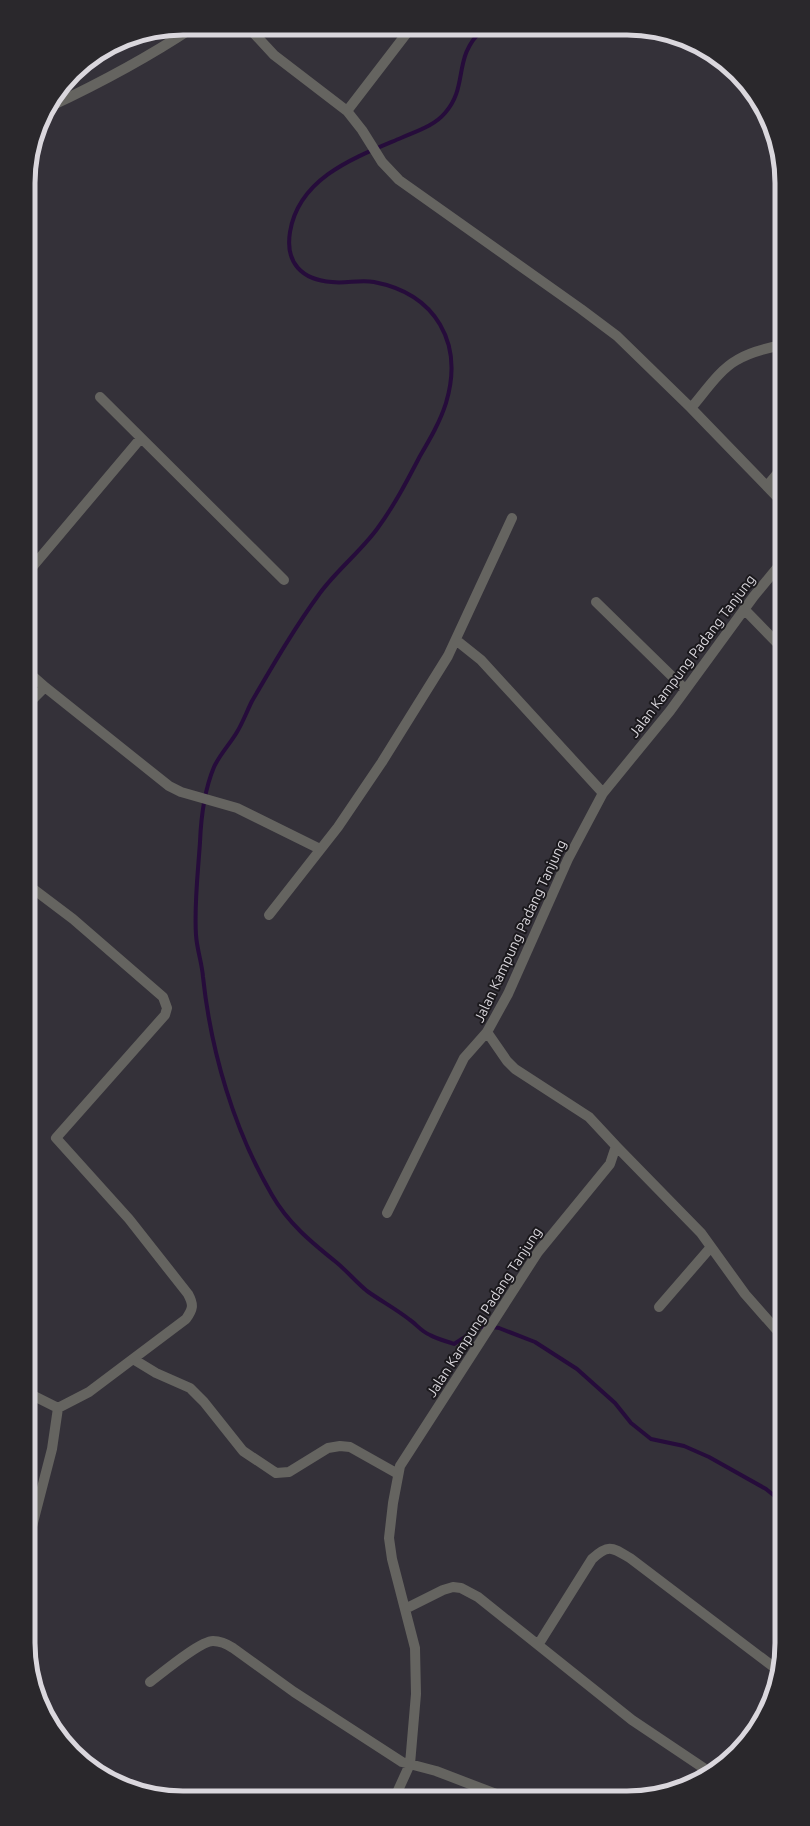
<svg xmlns="http://www.w3.org/2000/svg" width="810" height="1826" font-family="Ubuntu,sans-serif">
  <style>
    .lines { fill: none; stroke-linecap: round; stroke-linejoin: round }
    .stream { stroke: #260c3b; stroke-width: 4 }
    .minor { stroke: #656460; stroke-width: 10 }
    .labels { text-anchor: middle; dominant-baseline: central; stroke-width: 4; stroke-linejoin: round; paint-order: stroke }
    .street-label { font-size: 14px; fill: #dad7dd; stroke: #1b191d }
    .rim { fill: none; stroke: #dad7dd; stroke-width: 5 }
  </style>
  <rect width="100%" height="100%" fill="#343139"/>
  <g class="lines">
    <path class="stream" d="M482,30C452,58 469,86 445,113C434,126 417,131 401,138C356,157 299,177 290,232C285,263 302,280 332,282C346,284 360,279 374,282C436,294 464,343 446,403C440,422 430,439 420,456C407,481 394,506 377,529C360,552 337,570 320,593C295,627 273,665 252,701C247,711 243,722 237,732C230,744 220,754 214,767C204,791 201,817 200,842C198,873 194,904 196,935C197,950 202,963 203,977C211,1052 234,1130 272,1195C288,1223 311,1242 336,1262C347,1271 356,1282 367,1291C381,1301 396,1309 410,1320C416,1324 422,1332 430,1335C437,1339 446,1341 454,1344L465,1337L474,1328L486,1326L499,1328L535,1342L577,1369L615,1403L631,1423L651,1439L684,1446L709,1457L766,1489L782,1502"/>
    <path class="minor" d="M249,28L274,55L347,111L362,130L382,162L399,180L581,309L617,336L691,408L782,502
      M49,107C98,84 147,58 192,28
      M347,111L410,29
      M100,397L284,580
      M691,408C705,392 719,370 737,360C750,352 767,348 782,345
      M767,486L782,468
      M28,572L141,438
      M596,602L685,689
      M744,609L782,648
      M456,640L481,660L603,793
      M45,687L169,786L181,792L237,808L320,849
      M28,704L45,687L28,672
      M28,885L73,919L163,997L167,1008L165,1015L56,1138L129,1219L188,1294C194,1305 193,1309 186,1319L89,1392L58,1408
      M269,915L338,827L382,762L448,656L512,518
      M616,1146L701,1233L745,1294L782,1336
      M387,1213L464,1058L487,1032
      M659,1307L711,1247
      M133,1359L156,1373L190,1388L204,1402L243,1451L276,1473L289,1472L328,1448L340,1446L350,1447L398,1474
      M28,1393L58,1408
      M28,1542L52,1449L58,1408
      M405,1609L443,1590L453,1587L461,1588L478,1597L632,1720L711,1773
      M538,1645L592,1559C609,1543 613,1548 630,1558L775,1668
      M150,1682C162,1673 200,1641 213,1641C220,1641 227,1644 233,1648L294,1692L402,1762L436,1771L504,1797
      M395,1797L410,1764L416,1694L415,1648L392,1559L389,1538L393,1503L400,1466L538,1252L610,1164L616,1146L589,1117L515,1069L507,1061L487,1032L508,994L568,859L603,793L670,711L754,596L782,562"/>
  </g>
  <g class="labels">
    <g class="street-label">
      <text transform="translate(692 656) rotate(-53)">Jalan Kampung Padang Tanjung</text>
      <text transform="translate(520 931) rotate(-65)">Jalan Kampung Padang Tanjung</text>
      <text transform="translate(484 1312) rotate(-57)">Jalan Kampung Padang Tanjung</text>
    </g>
  </g>
  <path d="M0 0H810V1826H0ZM183 35H627A148 148 0 0 1 775 183V1643A148 148 0 0 1 627 1791H183A148 148 0 0 1 35 1643V183A148 148 0 0 1 183 35Z" fill="#2a282c" fill-rule="evenodd"/>
  <path class="rim" d="M183 35H627A148 148 0 0 1 775 183V1643A148 148 0 0 1 627 1791H183A148 148 0 0 1 35 1643V183A148 148 0 0 1 183 35Z"/>
</svg>
